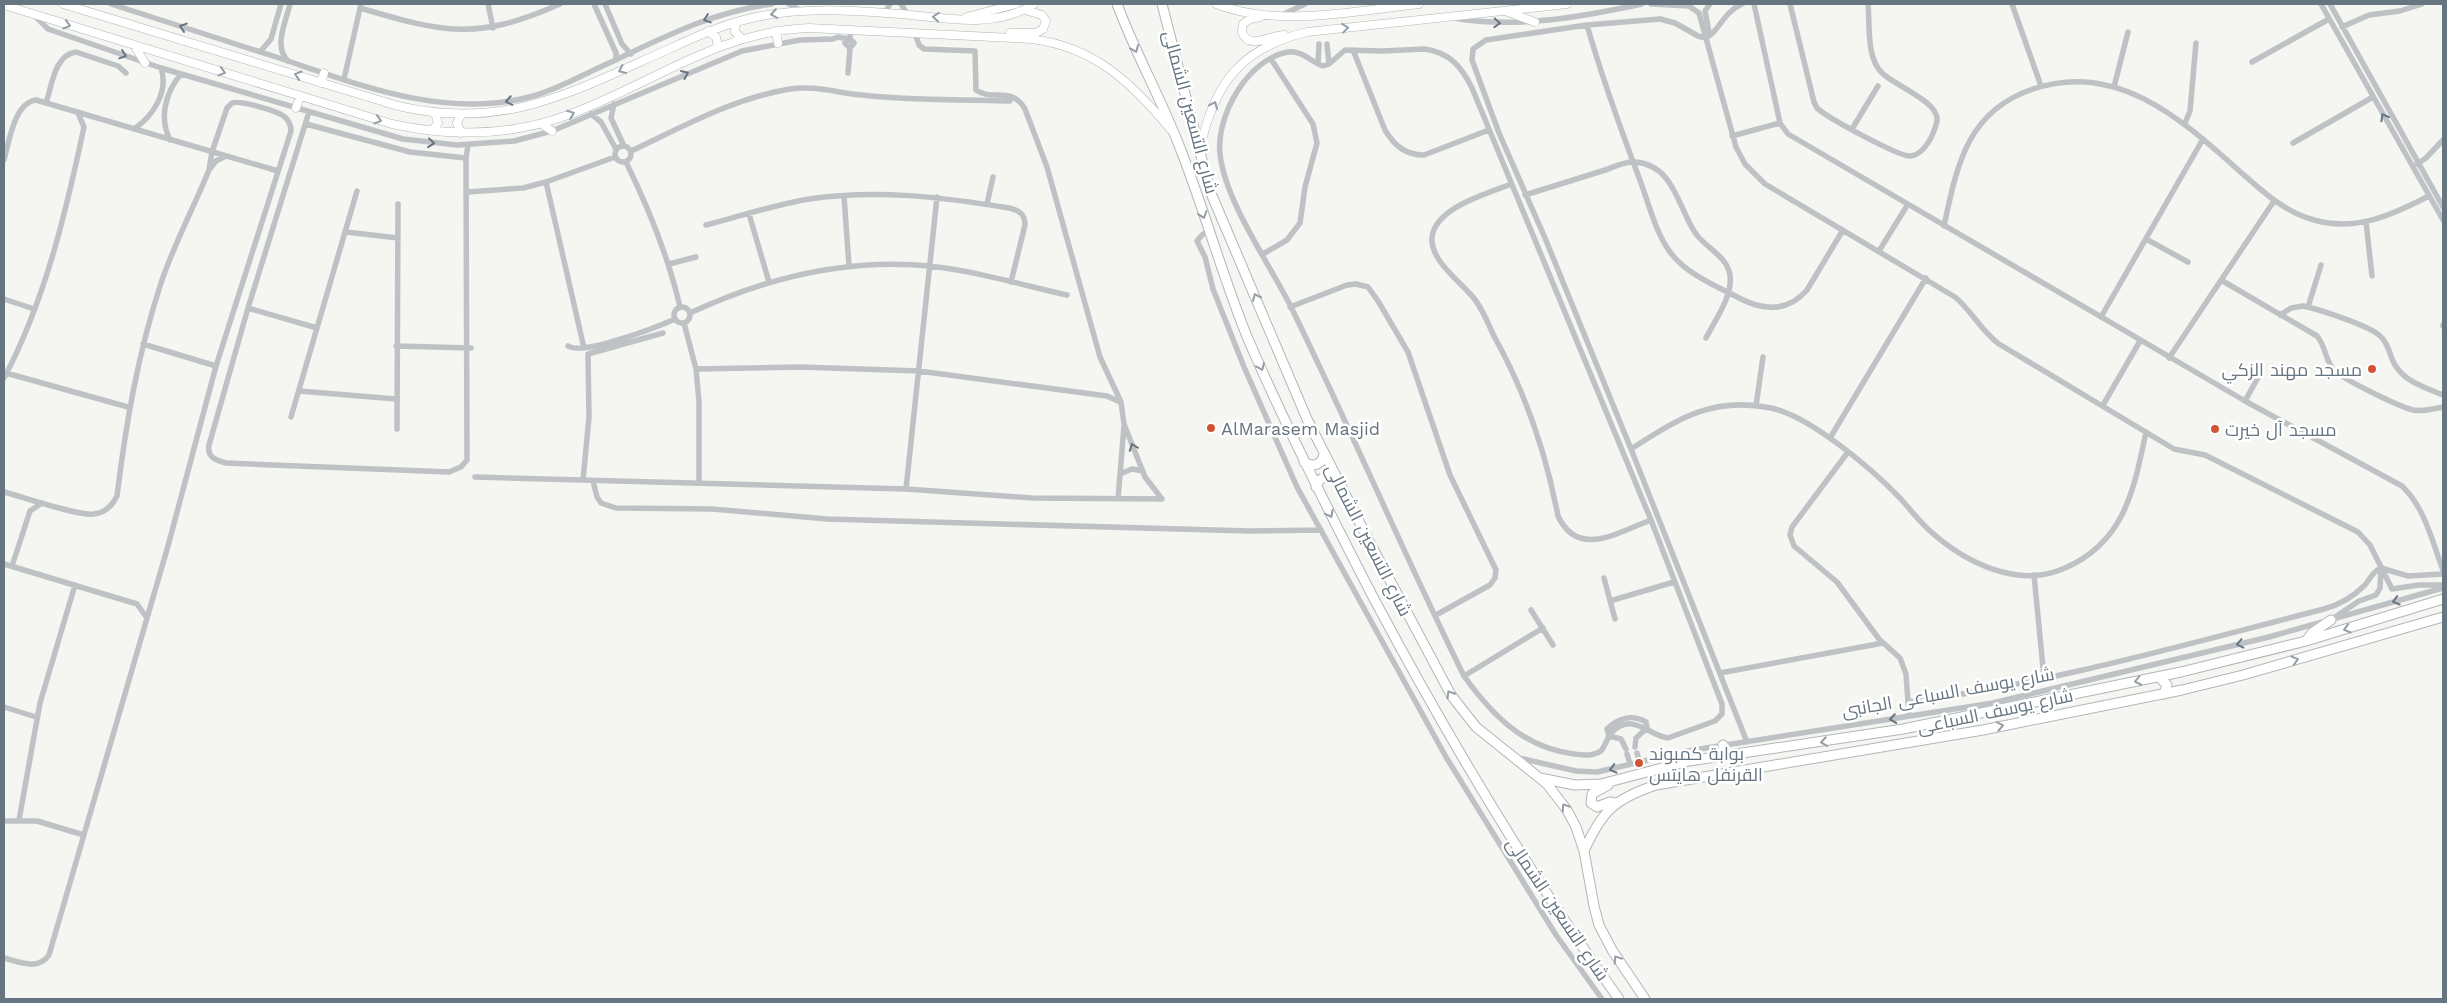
<svg xmlns="http://www.w3.org/2000/svg" width="2447" height="1003" font-family="'Work Sans',Cairo,sans-serif">
  <style>
    .lines { fill: none; stroke-linecap: round; stroke-linejoin: round }
    .secondary-casing { stroke: #b1b6b9; stroke-width: 9 }
    .primary-casing { stroke: #b2b6b9; stroke-width: 11 }
    .street { stroke: #bec2c5; stroke-width: 5.5 }
    .secondary { stroke: #fff; stroke-width: 8 }
    .primary { stroke: #fff; stroke-width: 9 }
    .oneway { stroke: #949ea6 }
    .oneway2 { stroke: #667580 }
    .poi-dot { fill: #d25334; stroke: #fff; stroke-width: 2 }
    .labels { text-anchor: middle; dominant-baseline: central; stroke-width: 5; stroke-linejoin: round; paint-order: stroke }
    .street-label { font-size: 18px; fill: #667580; stroke: #fff }
    .poi-label { font-size: 18px; fill: #667580; stroke: #fff; text-anchor: start }
  </style>
  <rect width="100%" height="100%" fill="#f5f5f1"/>
  <g class="lines">
    <g class="secondary-casing">
      <path id="secondary" d="M63,4L398,106C506,131 574,91 669,49C699,35 729,22 761,16C802,8 845,10 886,13C934,15 991,32 1034,4
        M1216,4C1277,28 1355,11 1419,4
        M4,5L392,124C451,137 511,136 568,115C651,85 718,31 809,28L1032,39C1095,47 1132,83 1171,130
        M1508,12L1535,22
        M967,17L1016,4
        M1260,17L1250,19L1243,24L1242,32C1249,51 1270,35 1284,35
        M736,22L735,32L741,38
        M708,31L716,37L718,46
        M776,31L778,43
        M1010,33H1036L1043,29L1046,21L1042,15L1025,10
        M134,45L145,63
        M321,83L324,73
        M296,108L300,96
        M461,115L457,123L461,133
        M542,124L552,131
        M432,131L438,123L435,113
        M1200,149C1214,83 1241,48 1307,32L1567,4"/>
    </g>
    <g class="primary-casing">
      <path id="primary" d="M1117,4C1136,55 1163,102 1182,153C1206,215 1223,278 1248,339C1286,427 1329,512 1373,597C1447,736 1527,871 1619,999
        M1162,4L1210,191L1307,419L1369,541L1451,695L1476,727L1547,784L1567,810L1576,827L1584,851L1594,906L1599,925L1612,950L1645,999
        M1304,462C1313,468 1322,465 1324,454
        M1316,487C1319,477 1327,474 1337,479
        M2306,641L2312,633L2331,620
        M2159,677L2167,685L2164,694
        M1723,745L1724,757
        M1540,778L1575,785L1601,784L1689,761L1903,729L2181,672L2306,641L2443,599
        M1608,785L1592,794L1591,803L1597,807L1610,802L1615,803
        M1584,851C1602,811 1614,799 1656,785L1983,730L2182,690L2243,675L2443,617"/>
    </g>
    <path class="street" d="M111,4C165,21 219,39 273,56C355,83 445,121 533,96C555,90 575,79 596,69C653,43 708,12 772,4
      M488,4L493,28
      M594,4L616,53V60
      M605,4L622,44L631,54
      M789,4L802,11
      M901,4L907,14
      M1651,4L1689,6L1699,13L1736,147L1745,164L1765,184L1955,297C1972,311 1981,331 1999,344L2174,449L2205,455L2358,532L2370,545L2392,589L2419,585H2443
      M1742,4C1722,13 1720,31 1706,38L1698,36L1675,23L1660,19L1587,25L1486,40L1473,49L1472,60L1499,133L1545,238L1631,449L1747,742
      M1754,4L1780,123L1788,134L2245,401L2402,486C2425,508 2432,541 2443,570
      M1790,4L1814,102L1817,108C1826,117 1901,158 1911,156C1925,154 1934,134 1937,121C1940,102 1894,85 1882,73C1866,58 1870,24 1868,4
      M2012,4L2041,86
      M2321,4L2443,220
      M2330,4L2443,207
      M360,8C445,33 476,41 560,4
      M885,13L890,4
      M33,14L48,29L161,68L403,139L457,145L514,141L552,131L742,51L800,40L833,39L838,37L848,39
      M1280,16L1305,4
      M1454,18C1515,29 1581,17 1642,4
      M1587,25C1602,78 1621,130 1641,183C1649,205 1656,233 1670,252C1686,274 1716,286 1739,298C1764,311 1788,312 1807,290L1843,230
      M2342,27L2369,15L2400,11L2422,4
      M915,33L919,45L924,49L975,51L976,90C993,102 1011,85 1025,109L1047,167L1100,357L1121,402L1124,424L1145,477L1162,499
      M1706,38L1709,32L1705,11L1710,4
      M850,39L854,43L850,48L845,43L850,39V30
      M1327,44L1329,64
      M1425,49C1450,53 1461,66 1472,88L1651,520L1722,704V714L1715,721L1668,738C1649,736 1633,712 1613,731C1607,737 1606,745 1601,751C1592,757 1583,755 1574,754C1524,748 1492,715 1464,676C1404,555 1351,429 1291,307C1269,263 1225,201 1220,154C1216,115 1248,59 1288,52C1302,50 1311,62 1323,66L1329,64L1345,50L1382,51Z
      M1353,50L1385,130C1394,145 1405,155 1424,155L1489,130
      M260,52L271,39L281,4
      M288,61C273,46 286,22 290,4
      M2252,62L2329,19
      M1318,64L1319,44
      M848,73L850,48
      M344,79L361,4
      M2114,87L2128,32
      M46,103C52,86 54,55 76,52L118,66L126,73
      M614,104L611,118L624,146
      M309,112L248,308L209,445C207,457 215,460 226,463L449,472L461,467L467,460L466,158L468,145
      M591,114L601,122L616,149
      M2185,123L2190,111L2196,43
      M306,124L410,152L466,158
      M134,129C153,116 169,92 161,68
      M1852,129L1878,86
      M1732,136L1780,123
      M170,140C159,118 165,93 181,74
      M2293,143L2373,97
      M615 154a8 8 0 1 1 16 0a8 8 0 1 1-16 0Z
      M631,151C682,127 734,98 790,89C814,85 838,93 862,95C911,101 961,99 1010,101
      M4,160C9,142 14,103 36,100L278,171
      M626,162C649,209 668,255 680,307
      M2417,164L2426,158L2443,140
      M546,182L584,348
      M1511,184C1487,194 1436,207 1432,237C1430,262 1462,282 1476,301C1484,312 1489,326 1495,338C1526,394 1546,453 1558,516C1578,559 1618,532 1651,520
      M467,192L523,188L546,182L615,157
      M1525,195C1550,187 1576,179 1602,171C1612,168 1624,161 1635,162C1675,165 1678,209 1696,234C1706,248 1727,256 1730,275C1733,296 1715,320 1706,338
      M844,196L849,266
      M987,204L993,177
      M749,214L769,282
      M2366,222L2372,276
      M706,225C740,216 774,205 809,199C876,189 942,197 1009,208C1019,210 1025,214 1025,225L1011,282
      M1944,226C1957,165 1967,111 2033,89C2115,61 2179,117 2236,168C2260,189 2282,211 2314,220C2356,232 2392,215 2429,196
      M1209,231L1202,235L1197,241L1205,257L1213,289L1244,367L1297,487L1446,757L1556,935L1602,999
      M346,232L398,238
      M2146,239L2188,262
      M1879,251L1908,204
      M1263,254L1287,240L1300,223L1305,187L1317,143L1313,124L1271,59
      M669,264L696,257
      M2221,280L2317,336C2326,346 2325,361 2334,370C2342,379 2400,407 2413,410C2423,412 2433,409 2443,407
      M4,299L34,309
      M674 315a8 8 0 1 1 16 0a8 8 0 1 1-16 0Z
      M1290,307L1347,285L1356,284L1368,287L1378,301L1408,352L1450,475L1496,570L1495,578L1490,585L1436,615
      M2308,307L2321,265
      M248,308L317,328
      M690,313C765,278 846,258 930,266C976,271 1022,285 1067,295
      M2280,315L2291,308L2303,306C2318,309 2367,325 2379,335C2389,343 2389,355 2395,365C2405,382 2426,388 2443,395
      M2101,317L2203,139
      M684,323L696,369L699,402V482
      M2443,326V325
      M143,344L216,366
      M396,346L471,348
      M568,346C583,356 657,327 675,319
      M2169,358L2274,201
      M696,369L801,367L919,371L1107,396L1120,402
      M6,373L128,407
      M4,378C45,301 66,212 84,127L78,113
      M299,391L396,399
      M2245,401L2261,372
      M2103,405L2140,341
      M1756,406L1763,357
      M291,417L357,191
      M397,429L398,204
      M1830,438L1926,278
      M1631,449C1678,419 1712,396 1771,408C1810,416 1872,469 1900,498C1910,509 1919,521 1930,531C1966,563 2018,589 2065,568C2125,542 2134,489 2146,432
      M1848,452L1792,527L1790,535L1794,546L1837,582L1879,639L1900,658L1906,674L1909,716
      M1120,474L1132,469L1143,471
      M475,477L906,489L1032,498L1162,499
      M583,480L589,417L588,354L663,333
      M593,481L597,497L601,503L616,508L712,509L827,519L1249,531L1321,530
      M906,489L937,197
      M4,492C23,497 77,516 94,514C105,513 112,506 117,496C126,423 138,353 161,283C174,244 194,207 209,170L216,161L226,156
      M1118,499L1124,426
      M4,564L137,604L147,618
      M12,566L30,511L42,503
      M2034,575L2044,678
      M1604,578L1615,619
      M1610,601L1674,582
      M1531,610L1553,645
      M2335,617L2359,601L2376,595L2380,588L2381,568
      M1720,673L1883,643
      M1464,676L1543,628
      M1908,702C2049,684 2187,644 2324,609C2339,605 2354,596 2365,585C2370,579 2373,571 2381,568L2408,576L2443,574
      M4,707L36,717
      M1609,736L1607,729C1618,718 1632,714 1646,722L1647,728
      M1609,736L1621,739L1626,749
      M1635,747L1636,738L1647,728
      M1637,753L1639,761
      M1627,754L1630,764
      M1515,757L1576,771L1597,772L1687,751L1993,703L2269,637L2443,588
      M19,820L40,703L75,585
      M4,821H37L84,835
      M4,958C19,962 38,971 49,955L168,546L216,366L291,131C291,125 289,121 285,117C278,111 240,100 232,103L227,108L212,152L209,170"/>
    <use href="#secondary" class="secondary"/>
    <use href="#primary" class="primary"/>
  </g>
  <defs><path id="oneway-chevron" d="M-2-3.5L2.5 0L-2 3.5" fill="none" stroke-width="1.6" stroke-linecap="round" stroke-linejoin="round" transform="scale(1.25)"/></defs>
  <g class="oneway">
    <use href="#oneway-chevron" transform="translate(774 14) rotate(172)"/>
    <use href="#oneway-chevron" transform="translate(936 17) rotate(-175)"/>
    <use href="#oneway-chevron" transform="translate(67 25) rotate(17)"/>
    <use href="#oneway-chevron" transform="translate(1345 28) rotate(-7)"/>
    <use href="#oneway-chevron" transform="translate(1135 49) rotate(67)"/>
    <use href="#oneway-chevron" transform="translate(622 70) rotate(156)"/>
    <use href="#oneway-chevron" transform="translate(222 72) rotate(17)"/>
    <use href="#oneway-chevron" transform="translate(298 75) rotate(-163)"/>
    <use href="#oneway-chevron" transform="translate(1214 105) rotate(-65)"/>
    <use href="#oneway-chevron" transform="translate(571 114) rotate(-21)"/>
    <use href="#oneway-chevron" transform="translate(378 120) rotate(17)"/>
    <use href="#oneway-chevron" transform="translate(1203 215) rotate(71)"/>
    <use href="#oneway-chevron" transform="translate(1256 297) rotate(-114)"/>
    <use href="#oneway-chevron" transform="translate(1261 367) rotate(67)"/>
    <use href="#oneway-chevron" transform="translate(1330 514) rotate(62)"/>
    <use href="#oneway-chevron" transform="translate(2347 629) rotate(164)"/>
    <use href="#oneway-chevron" transform="translate(2295 660) rotate(-16)"/>
    <use href="#oneway-chevron" transform="translate(2138 681) rotate(168)"/>
    <use href="#oneway-chevron" transform="translate(1450 694) rotate(-122)"/>
    <use href="#oneway-chevron" transform="translate(2000 726) rotate(-11)"/>
    <use href="#oneway-chevron" transform="translate(1824 742) rotate(171)"/>
    <use href="#oneway-chevron" transform="translate(1565 807) rotate(-123)"/>
    <use href="#oneway-chevron" transform="translate(1617 959) rotate(-123)"/>
  </g>
  <g class="oneway2">
    <use href="#oneway-chevron" transform="translate(707 19) rotate(161)"/>
    <use href="#oneway-chevron" transform="translate(1497 23) rotate(3)"/>
    <use href="#oneway-chevron" transform="translate(183 27) rotate(-162)"/>
    <use href="#oneway-chevron" transform="translate(123 55) rotate(19)"/>
    <use href="#oneway-chevron" transform="translate(685 74) rotate(-23)"/>
    <use href="#oneway-chevron" transform="translate(509 101) rotate(170)"/>
    <use href="#oneway-chevron" transform="translate(2384 117) rotate(-119)"/>
    <use href="#oneway-chevron" transform="translate(431 143) rotate(6)"/>
    <use href="#oneway-chevron" transform="translate(1133 447) rotate(-111)"/>
    <use href="#oneway-chevron" transform="translate(2396 601) rotate(164)"/>
    <use href="#oneway-chevron" transform="translate(2240 644) rotate(167)"/>
    <use href="#oneway-chevron" transform="translate(1893 719) rotate(171)"/>
    <use href="#oneway-chevron" transform="translate(1613 769) rotate(165)"/>
  </g>
  <g class="poi-dot">
    <circle cx="2372" cy="369" r="5"/>
    <circle cx="1211" cy="428" r="5"/>
    <circle cx="2215" cy="429" r="5"/>
    <circle cx="1639" cy="763" r="5"/>
  </g>
  <g class="labels">
    <g class="street-label">
      <text transform="translate(1191 112) rotate(75)">شارع التسعين الشمالى</text>
      <text transform="translate(1369 540) rotate(63)">شارع التسعين الشمالى</text>
      <text transform="translate(1948 692) rotate(-10)">شارع يوسف السباعى الجانبى</text>
      <text transform="translate(1995 711) rotate(-12)">شارع يوسف السباعى</text>
      <text transform="translate(1558 909) rotate(56)">شارع التسعين الشمالى</text>
    </g>
    <g class="poi-label">
      <text x="2362" y="369" text-anchor="end">مسجد مهند الزكي</text>
      <text x="1221" y="428">AlMarasem Masjid</text>
      <text x="2225" y="429">مسجد آل خيرت</text>
      <text x="1649" y="753">بوابة كمبوند<tspan x="1649" dy="21">القرنفل هايتس</tspan></text>
    </g>
  </g>
  <rect width="2447" height="1003" fill="none" stroke="#667580" stroke-width="10"/>
</svg>
